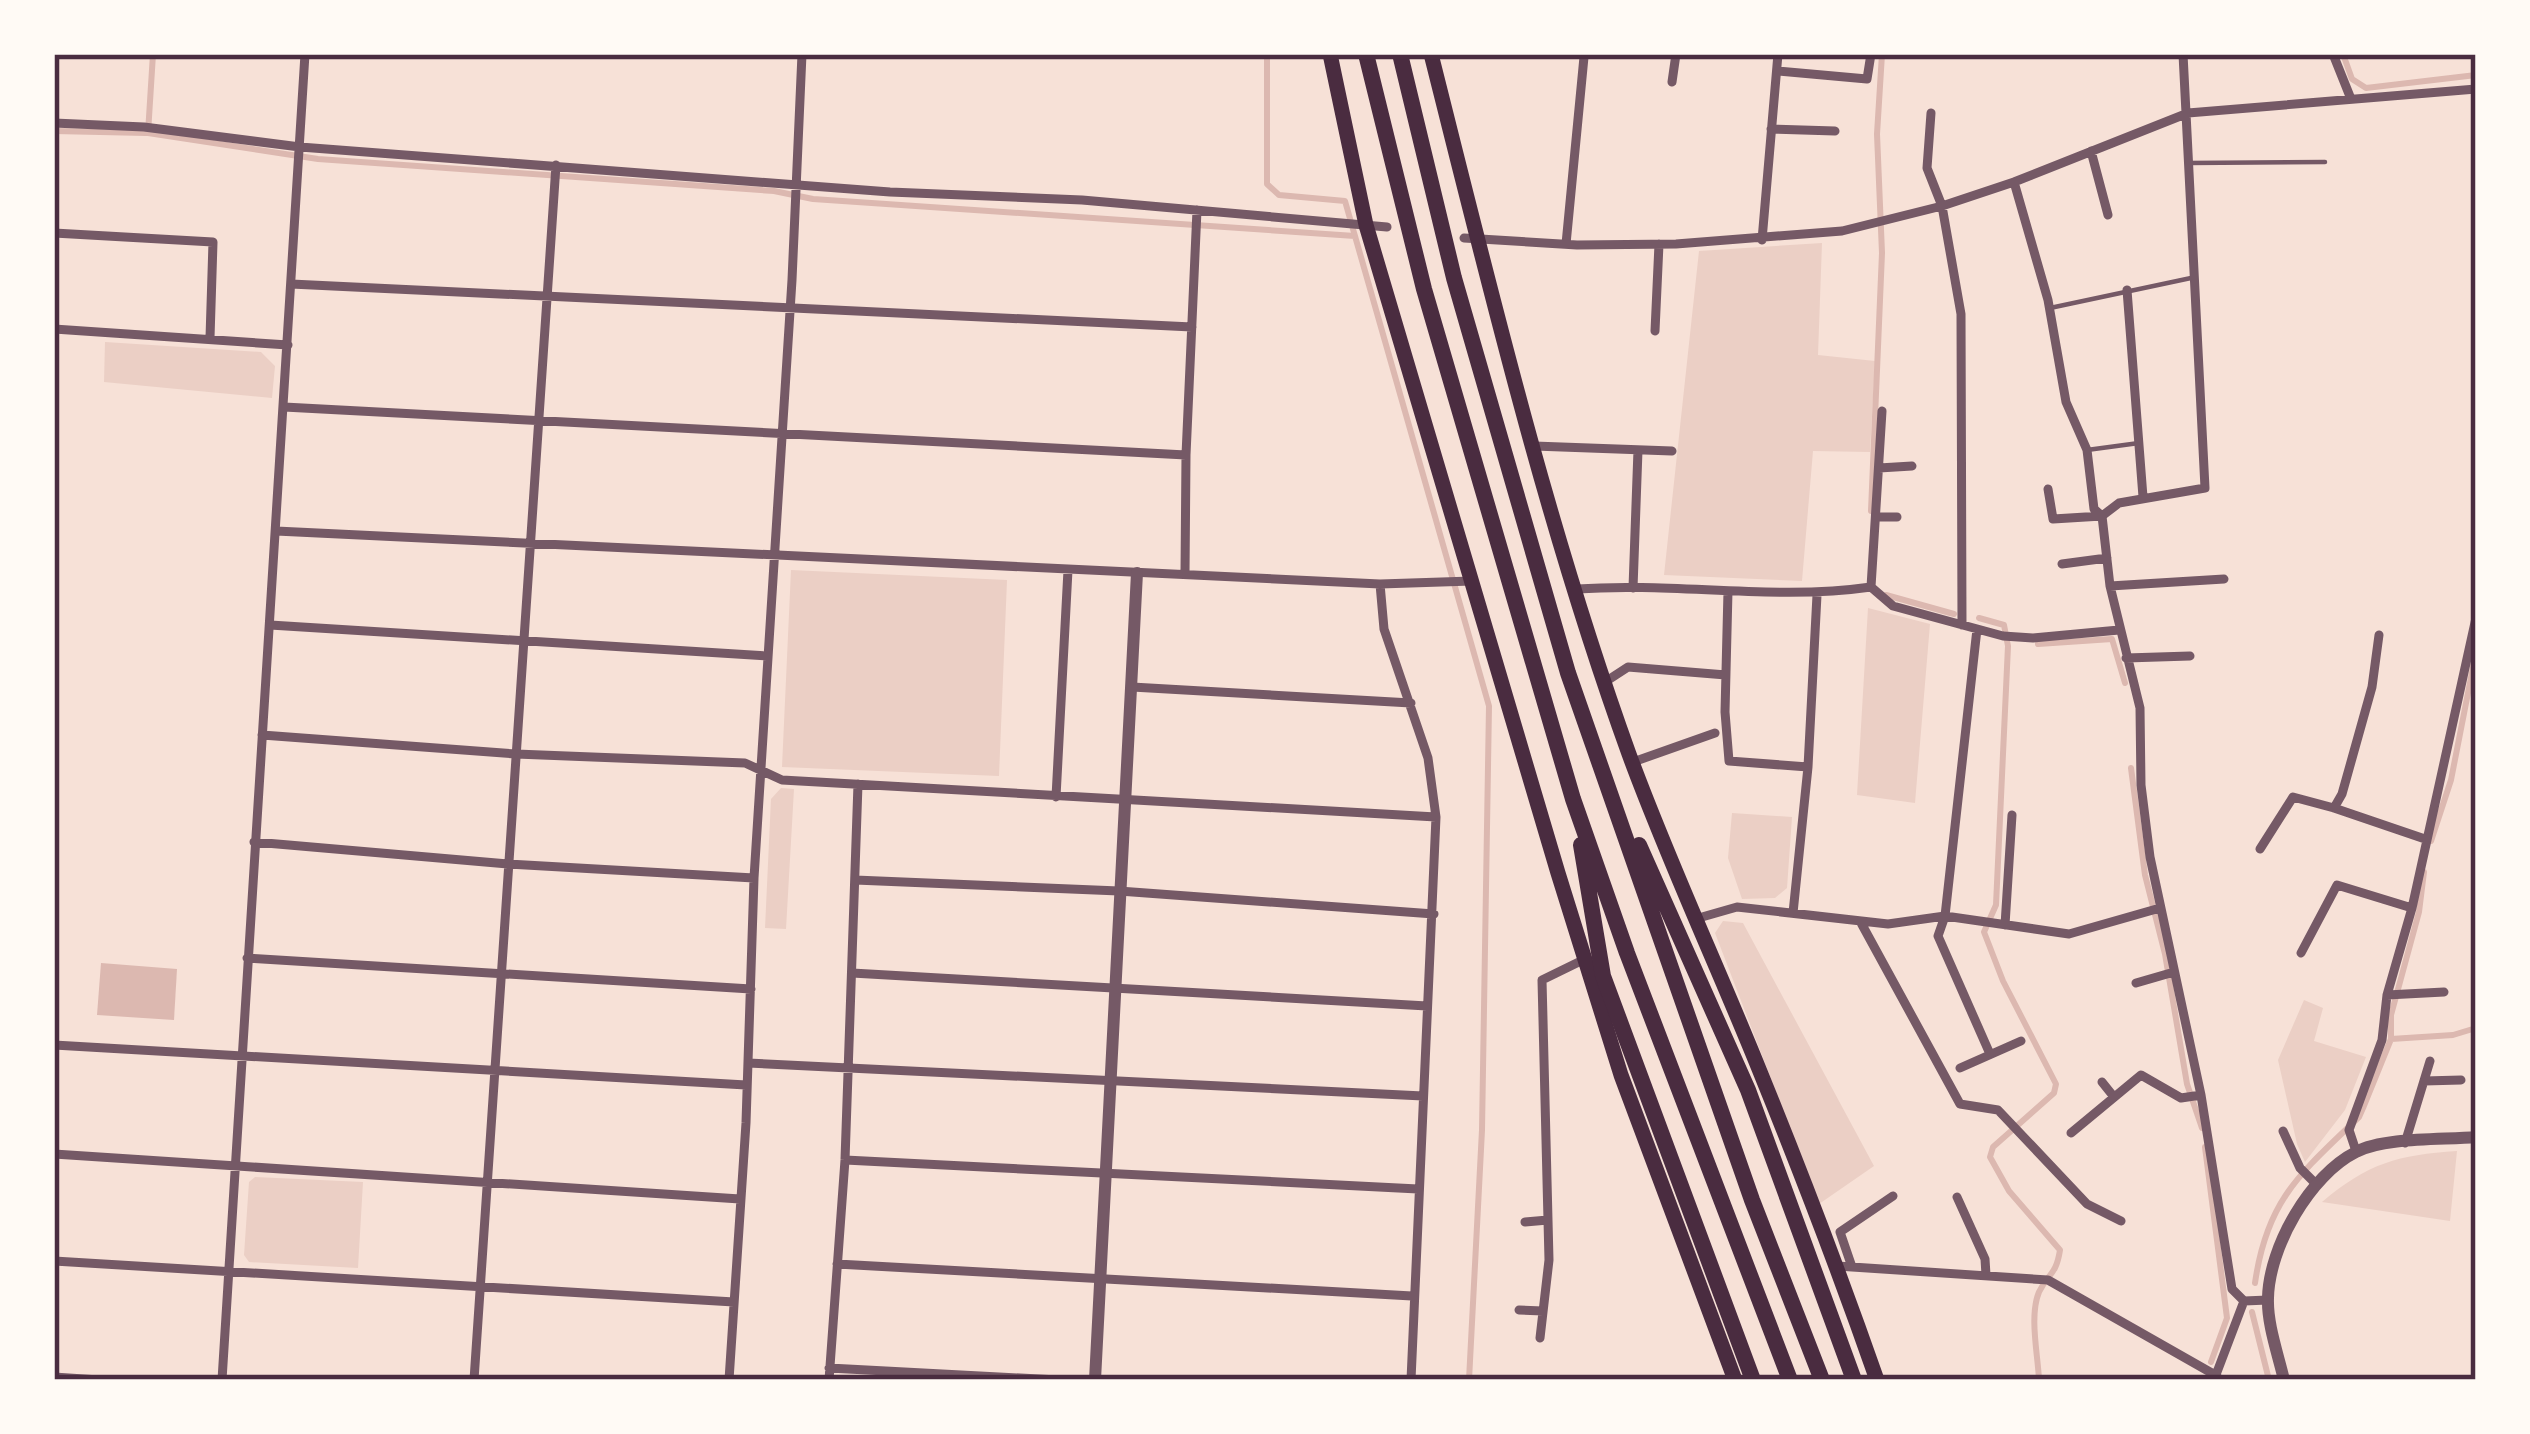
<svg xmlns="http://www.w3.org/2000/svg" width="2530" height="1434" font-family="Literata,serif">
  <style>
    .green { fill: #ebcfc5 }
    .water { fill: #dcb8b0 }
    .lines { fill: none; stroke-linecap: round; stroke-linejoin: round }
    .stream { stroke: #dcb8b0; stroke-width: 6 }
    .service { stroke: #755966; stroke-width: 4.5 }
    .minor { stroke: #755966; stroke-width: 9 }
    .tertiary { stroke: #755966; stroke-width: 12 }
    .trunk { stroke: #4a2c40; stroke-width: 15 }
    .motorway { stroke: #4a2c40; stroke-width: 16 }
    .neatline { fill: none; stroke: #4a2c40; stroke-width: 4.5 }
  </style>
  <rect width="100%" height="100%" fill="#f7e1d7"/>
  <path class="green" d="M1822,243L1818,355L1875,361L1870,452L1813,451L1802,581L1664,575L1699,251Z
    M105,342L261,352L275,366L272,398L104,382Z
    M791,570L1007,580L999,776L782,767Z
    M1868,608L1930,624L1915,803L1857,795Z
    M781,788L794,789L786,929L765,928L771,799Z
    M1732,813L1792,817L1787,888L1775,898L1742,899L1728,858Z
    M1723,921L1743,923L1874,1166L1819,1204L1715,933Z
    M2304,1000L2323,1008L2314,1041L2366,1057L2345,1110L2305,1162L2297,1144L2278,1060Z
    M2457,1151L2450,1221L2322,1202C2368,1163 2398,1155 2457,1151Z
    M255,1177L363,1182L358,1268L249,1262L244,1255L249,1182Z"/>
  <path class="water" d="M101,963L177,969L174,1020L97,1015Z"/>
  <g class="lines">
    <path class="stream" d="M153,54L148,133L318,159L774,191L813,199L1355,236
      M1267,54V184L1279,195L1345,201L1489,706L1482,1130L1469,1380
      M2343,54L2352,79L2366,88L2476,75
      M54,131L146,133
      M1871,511L1882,253L1877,134L1882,54
      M1886,595L1954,614
      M1979,618L2004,625L2008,646L1996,905L1984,932L2003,981L2056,1084L2054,1093L1993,1147L1990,1157L2009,1191L2060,1250C2056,1276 2048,1273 2039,1292C2029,1316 2038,1355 2039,1380
      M2038,644L2112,639L2125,683
      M2131,768L2145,875L2165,954L2187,1084L2202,1128
      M2431,841L2451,780L2476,652
      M2391,1039L2453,1035L2476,1028
      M2205,1147L2227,1318L2211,1362
      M2255,1283C2267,1199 2301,1173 2359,1117L2363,1108L2391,1039V1015L2419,912L2424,872
      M2252,1312L2269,1380
      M2204,1380L2206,1378"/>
    <path class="service" d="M2188,163L2325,162
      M2050,308L2191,278
      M2087,450L2139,443"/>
    <path class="minor" d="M2183,54L2205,488L2119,503L2102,516L2110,586L2140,708L2141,785L2150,857L2201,1095L2232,1289L2244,1301L2268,1300
      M2333,54L2351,99
      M1777,71L1867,79L1871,54
      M1672,82L1676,54
      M1931,113L1927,168L1942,206L1961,314L1962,625
      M54,123L144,127L300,147L890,192L1082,200L1387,227
      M1771,129L1835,131
      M2091,151L2108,215
      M2014,182L2048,300L2066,402L2087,450L2094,509L2102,516L2053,519L2048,489
      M54,233L213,242L210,338
      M1464,238L1577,245L1676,244L1842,231L1942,206L2014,182L2188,113L2476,89
      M1762,240L1778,54
      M1566,244L1584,57
      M291,284L1192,327
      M2127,290L2143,497
      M54,329L288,345
      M1655,331L1659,244
      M284,407L1186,455
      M1534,446L1672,451
      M1879,468L1912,466
      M1876,517H1897
      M276,531L1380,584L1472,581
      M2062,564L2107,558
      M1185,574L1186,455L1197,210
      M1380,584L1384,629L1428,758L1436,817L1411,1380
      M2110,586L2224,579
      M1871,587L1882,411
      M1633,588L1638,450
      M1577,589C1675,582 1774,601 1871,587L1893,606L2003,636L2033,638L2119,630
      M1728,591L1725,712L1729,761L1808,767
      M270,625L767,656
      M1977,629L1945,916L1938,936L1990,1054
      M2379,635L2372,687L2342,794L2334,808L2425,839
      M2126,658L2190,656
      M1605,682L1628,667L1726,675
      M1132,687L1411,703
      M262,735L516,754L745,763L782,780L1436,817
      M1633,762L1715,733
      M1056,797L1068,570
      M254,842L508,864L754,878
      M2260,849L2293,797L2334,808
      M855,880L1119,891L1434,914
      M1793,913L1808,767L1817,595
      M1695,919L1737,907L1888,924L1945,916L2069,934L2160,908
      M1860,921L1960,1104L1998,1110L2087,1204L2121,1221
      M2005,925L2012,815
      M2301,953L2337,885L2412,908
      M247,958L751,989
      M852,973L1427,1006
      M2136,983L2174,972
      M2387,995L2444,992
      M54,1045L746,1085
      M748,1063L1423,1096
      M1960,1068L2021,1041
      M2424,1081L2461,1080
      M2102,1082L2114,1097
      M2283,1131L2300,1168L2317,1185
      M2071,1133L2141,1075L2181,1098L2201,1095
      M2405,1143L2430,1061
      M2356,1151L2349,1130L2382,1040L2387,995L2412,908L2476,618
      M54,1154L740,1199
      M845,1160L1418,1189
      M1957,1197L1985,1259L1986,1275
      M1525,1222L1548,1220
      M54,1261L734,1302
      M837,1264L1412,1296
      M1837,1266L2048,1280L2217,1376
      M1852,1267L1840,1232L1893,1196
      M1519,1310L1543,1311
      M1540,1338L1549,1260L1542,980L1585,959
      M829,1368L1058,1380
      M54,1377L99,1380
      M222,1380L305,54
      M474,1380L556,165
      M729,1380L746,1123L754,878L792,280L802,54
      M829,1380L845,1160L858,784
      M2214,1380L2244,1301"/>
    <path class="tertiary" d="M1095,1380L1137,573
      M2284,1380C2278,1354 2267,1324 2268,1298C2269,1247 2310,1175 2356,1152C2384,1137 2444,1140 2476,1137"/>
    <path class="trunk" d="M1330,54L1366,225L1558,873L1621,1075L1735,1380
      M1431,54C1490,288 1547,527 1629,754C1669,863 1718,967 1761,1074C1802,1175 1841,1277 1877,1380"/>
    <path class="motorway" d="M1366,54L1424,289L1573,799L1627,953L1790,1380
      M1400,54L1454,278L1568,673L1752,1200L1822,1380
      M1581,845L1603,976L1753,1380
      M1639,845L1748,1090L1854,1380"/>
  </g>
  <rect width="2530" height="1434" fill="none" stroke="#fffaf5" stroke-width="114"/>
  <rect x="57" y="57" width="2416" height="1320" class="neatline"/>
</svg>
